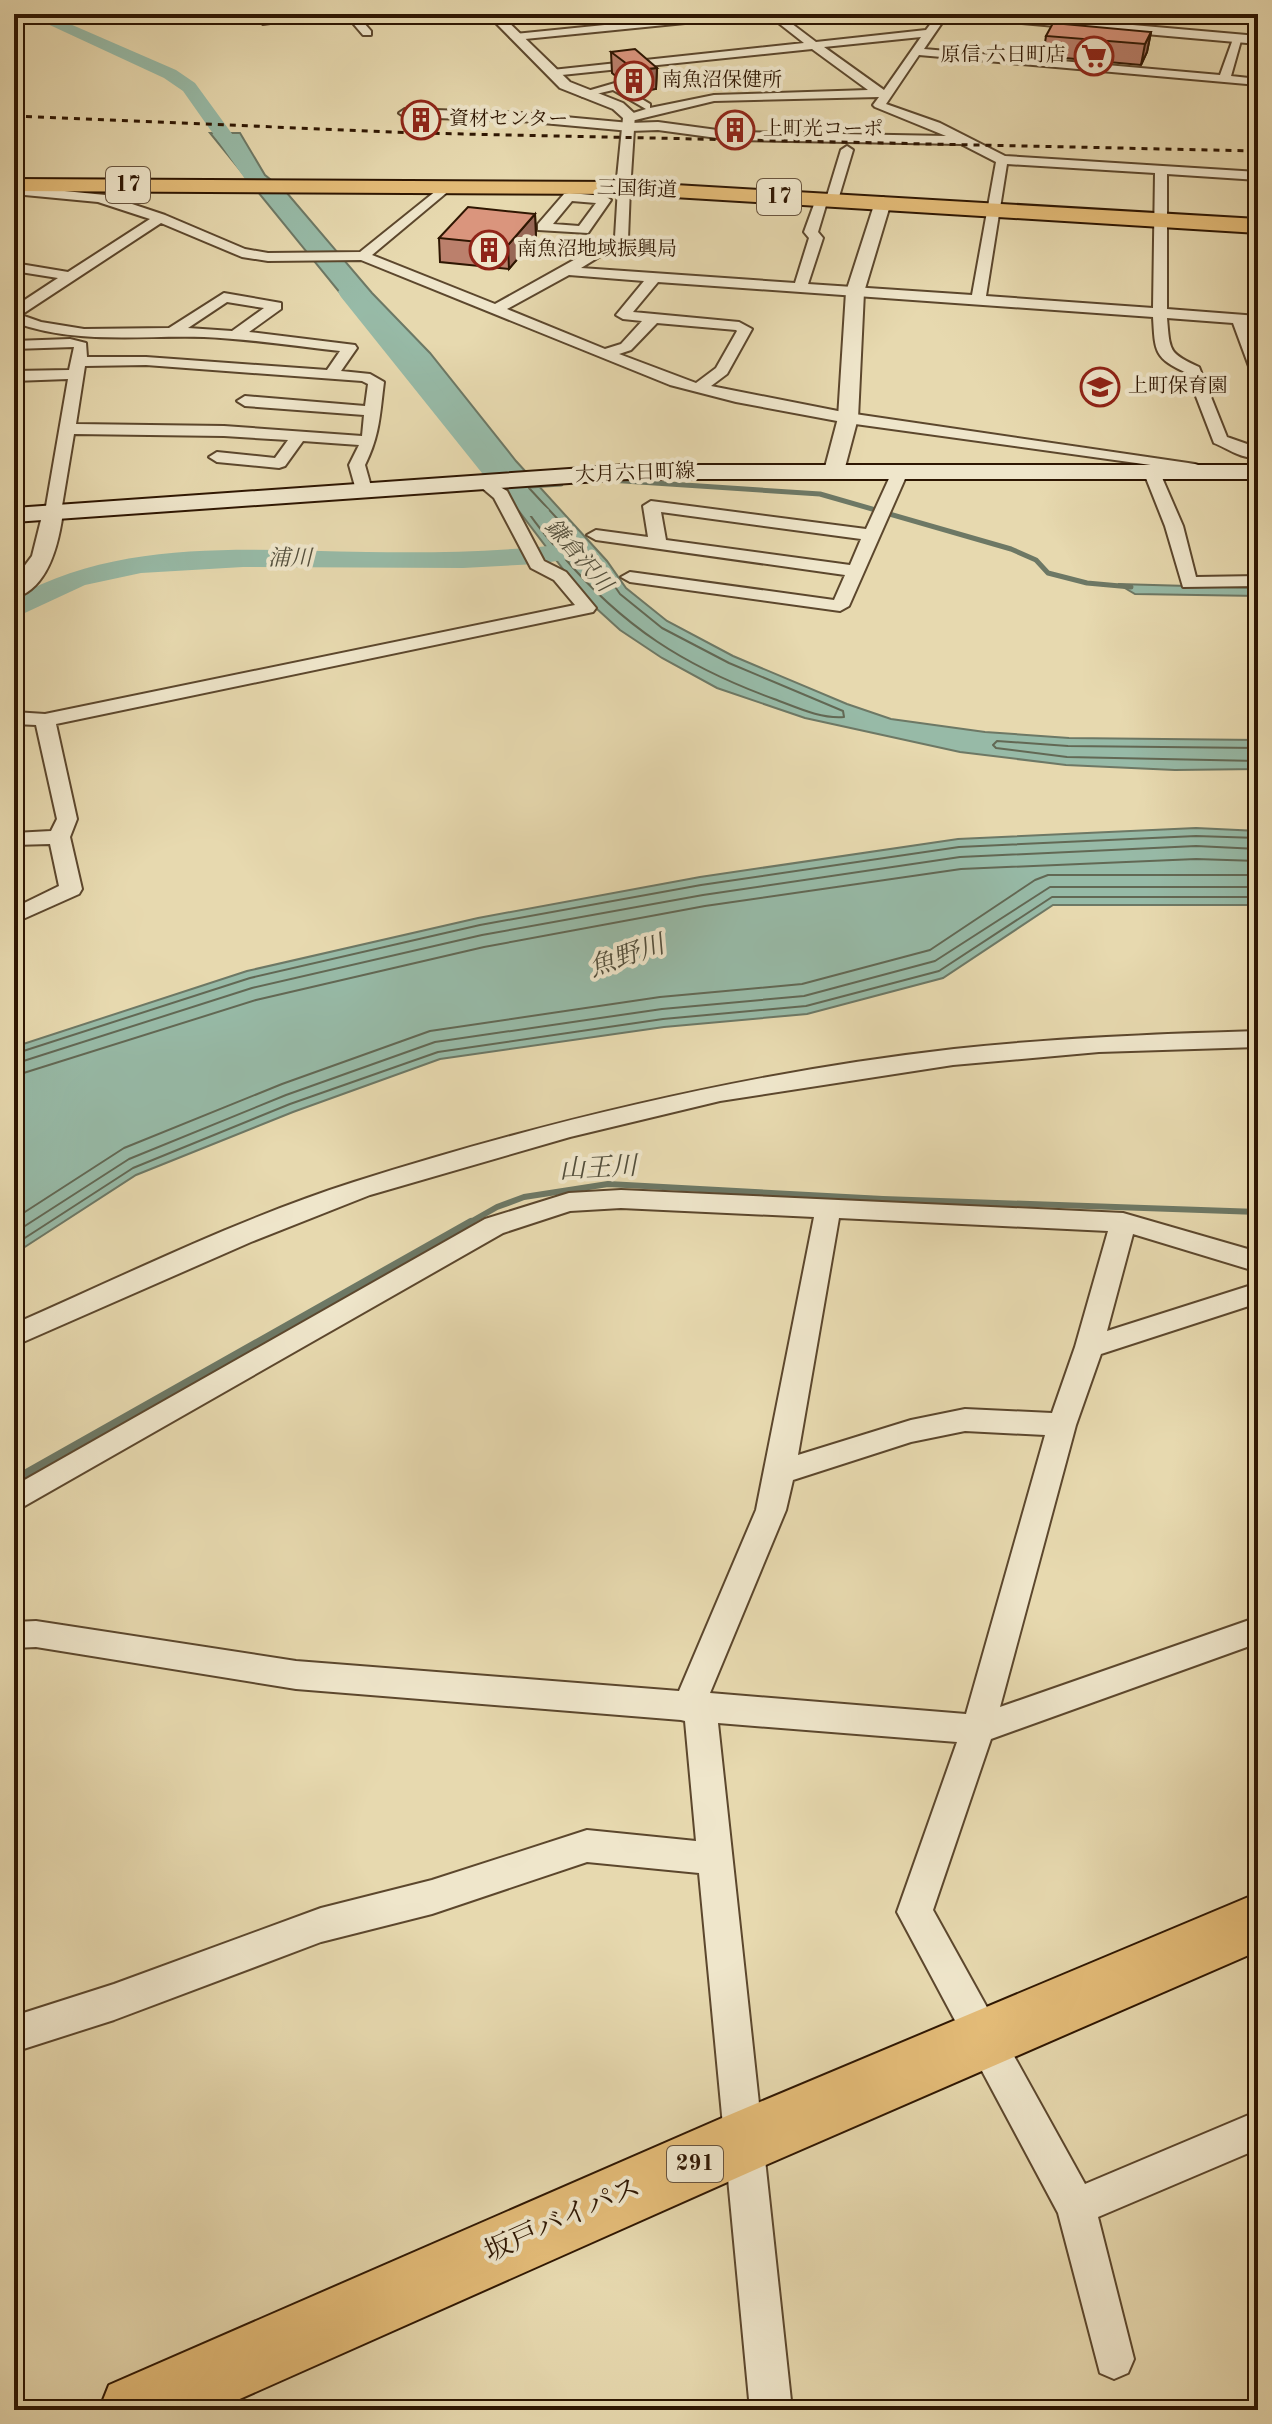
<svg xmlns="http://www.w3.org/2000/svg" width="1272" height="2424" font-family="'Old Standard TT','Noto Serif JP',serif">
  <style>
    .water { fill: #97baa7; stroke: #6d7865; stroke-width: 2 }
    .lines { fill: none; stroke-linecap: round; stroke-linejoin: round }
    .shore { stroke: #626854; stroke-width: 2 }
    .stream-far2 { stroke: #6d7865; stroke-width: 5 }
    .stream-far1 { stroke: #6d7865; stroke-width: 6 }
    .stream { stroke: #6d7865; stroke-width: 8 }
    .river { fill: #97baa7; fill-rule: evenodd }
    .minor-casing { stroke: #5c472d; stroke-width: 4 }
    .tertiary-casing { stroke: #5c472d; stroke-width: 4 }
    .secondary-casing { stroke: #2e1602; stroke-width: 4 }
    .trunk-casing { stroke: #2e1602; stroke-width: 4 }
    .minor { fill: #efe6cb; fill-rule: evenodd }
    .tertiary { fill: #efe6cb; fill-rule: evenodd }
    .secondary { fill: #efe6cb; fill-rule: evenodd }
    .trunk { fill: #e4bc78; fill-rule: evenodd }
    .rail { stroke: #2e1602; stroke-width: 3; stroke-dasharray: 6 6; stroke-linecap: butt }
    .wall { fill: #bb806c; stroke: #2e1602; stroke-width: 2 }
    .shaded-wall { fill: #996858; stroke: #2e1602; stroke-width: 2 }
    .building { fill: #da957d; stroke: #2e1602; stroke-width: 2 }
    .labels { text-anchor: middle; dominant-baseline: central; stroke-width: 8; stroke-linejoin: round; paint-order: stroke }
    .far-poi-label { font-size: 20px; fill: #2e1602; stroke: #efe6cb; text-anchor: start }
    .far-street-label { font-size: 20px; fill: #2e1602; stroke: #efe6cb }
    .shield { fill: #efe6cb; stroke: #68543e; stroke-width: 2 }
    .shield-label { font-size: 22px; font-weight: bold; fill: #2e1602 }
    .far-water-label { font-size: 22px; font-style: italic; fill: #534f3c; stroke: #efe6cb }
    .water-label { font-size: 26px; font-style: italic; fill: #534f3c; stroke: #efe6cb }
    .near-street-label { font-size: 28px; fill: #2e1602; stroke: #efe6cb }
  </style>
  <rect width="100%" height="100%" fill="#e7d9af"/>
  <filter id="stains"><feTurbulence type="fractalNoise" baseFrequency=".0025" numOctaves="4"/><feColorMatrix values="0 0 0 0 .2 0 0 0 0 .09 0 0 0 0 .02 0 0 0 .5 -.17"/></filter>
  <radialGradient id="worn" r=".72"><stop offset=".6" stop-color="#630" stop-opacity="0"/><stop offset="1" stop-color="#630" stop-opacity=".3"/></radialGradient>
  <path class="water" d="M210,133H240L265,175L287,193L372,293L430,353L516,461L607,561L626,588L667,621L733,656L847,704L891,719L985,732L1069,738L1258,740V769L1175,770L1066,765L960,752L805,718L717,688L662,658L620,630L585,598L512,502L496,465L407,357L345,299Z
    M1118,584L1258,588V596L1135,594Z
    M1196,828L1258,831V905H1053L943,978L807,1014L664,1027L440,1059L293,1112L136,1175L14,1254V1047L247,971L478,918L700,877L958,839Z"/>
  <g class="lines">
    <path class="shore" d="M516,489C526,514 544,533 561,554C623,627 684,666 774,699C796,707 820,719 844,717L843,711L729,663L662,628L620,594L601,566L529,488
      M1258,748L1068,746L997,741L993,745L996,748L1067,757L1258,761
      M14,1054L250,978L480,925L701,885L959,847L1196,836L1258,838
      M14,1064L252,988L482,935L703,895L960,857L1196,846L1258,849
      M14,1076L256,1000L484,947L705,906L961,869L1196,859L1258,861
      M14,1219L124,1148L282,1084L430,1031L660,997L802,984L930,950L1035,880L1048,875H1258
      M14,1233L129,1159L286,1095L435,1042L662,1009L804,996L935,961L1050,887H1258
      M14,1245L133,1168L290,1104L438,1052L663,1019L806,1006L939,971L1052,897H1258"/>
    <path class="stream-far2" d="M609,480L820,494L1011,549L1036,560L1048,573L1087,583L1131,587
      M530,486L561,484"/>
    <path class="stream-far1" d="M467,1224L497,1207L524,1197L608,1184L883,1199L1258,1212"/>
    <path class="stream" d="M14,1480L471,1222"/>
    <path class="river" d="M26,14H47L176,70L195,83L262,175L259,179H245L183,91L164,78Z
      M349,286L357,287L516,483L549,510L545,516H527L498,493L341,297L338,292L341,287Z
      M574,543L583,545L587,551L583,557L537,564L463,568L243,567L141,573L85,585L14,618V598C120,538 249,550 367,552C436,553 505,552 574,543Z"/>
    <g class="minor-casing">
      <path id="minor" d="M98,14H108L102,20L97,17Z
        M252,14H263L266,18L335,14L263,24Z
        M345,14H356L371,31V35H363Z
        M714,14H750L745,17L515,40L510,37L515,34Z
        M767,14H779L816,42L926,30L938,14H948L924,49L1220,75L1233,39L1242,37L1231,76L1258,79V85L919,55L886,104L940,123L1005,156L1258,172V180L1167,174V309L1258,316V324H1248L1258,350V374L1250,369L1233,323L1167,318C1170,351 1168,353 1199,367L1227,437L1247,444L1258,454L1256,457C1243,460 1227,448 1214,443L1187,373C1154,358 1155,352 1153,317L658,282L633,312L739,322L752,329L727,374L711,386L848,413L1195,464L1201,466V472L848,423L736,402L670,385L361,260L268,261L242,257L161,223L21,315L41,322L84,329L169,328L224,293L281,303V309L249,332L355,345L357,348L341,371L370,374L384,382C380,413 380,435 365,465L372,490L364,495L356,490L349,465L359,445L303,441L285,466L279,468L217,462L209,457L217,452L275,458L288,440L224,436L74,434L61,512L59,516H47L45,512L68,379L14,381V371L69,370L74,347L14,349V341L70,339L86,343L87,357H146L327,370L340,351C295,346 250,339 204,337C140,335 76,345 14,322V307L58,278L14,271V263L68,272L150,219L98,202L14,194V186L105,195L165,215L245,249L268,253L360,252L447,182L451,183V189L372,255L495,304L615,237L618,188L624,184L630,188L628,239L581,268L795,283L809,238L804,232L816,199L827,196L841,150L847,146L853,150L838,200L827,202L818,232L823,238L808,284L972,295L996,162L961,144L732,140L658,130L630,131L521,121L405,117L399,113L405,109L521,113L630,123L658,122L732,132L946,136L875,107L873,105L879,97L714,101L631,121L627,119V115L646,109L613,90L583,97L577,94L615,83L650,104V108L714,95L868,90L812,49L552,76L546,73L552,70L804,43ZM921,37L884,90L824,47ZM1007,164L1155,173L1153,308L986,296ZM569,275L644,281L616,315L623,319L642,321L621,344L605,349L507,309ZM227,302L264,308L232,331L188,328ZM657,323L736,330L737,331L716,368L696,383L619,354L631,350ZM146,365L362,381L368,384L365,406L245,396L237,401L245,406L364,415L362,436L224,426L76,424L85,366Z
        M569,193L605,196L611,200L588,233L538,230V224L564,194ZM572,201L596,203L579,226L553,224Z
        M900,467L908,472L849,606L840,611L630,582L621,577L630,572L834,600L845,575L596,540L587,535L596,530L648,537L643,506L651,501L866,529L892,472ZM661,512L861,539L850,565L666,540Z
        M1152,468L1160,473L1183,526L1196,577L1258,576V586L1183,587L1165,526L1144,473Z
        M483,477L507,491L544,561L566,572L596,608L593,612L56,724L77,819L70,837L82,889L79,894L14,923V908L59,886L50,844L14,845V833L51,831L57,819L36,725L14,724V712L45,714L575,605L554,580L531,568L494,498L475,482Z
        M1258,1031V1047L1099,1052L953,1065L720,1101L570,1137L370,1195L251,1242L14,1346V1324C126,1275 238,1219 354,1182C550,1120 751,1072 954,1049C1055,1038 1157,1034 1258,1031Z
        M621,1190L1123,1213L1258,1252V1272L1133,1234L1107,1331L1258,1283V1303L1101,1354L1076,1425L1000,1707L1258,1617V1643L991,1739L933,1910L1085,2184L1258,2111V2149L1098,2217L1134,2359L1128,2373L1114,2379L1100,2373L1058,2213L897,1912L957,1742L718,1723L792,2410H750L699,1873L587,1862L432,1914L321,1942L114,2020L14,2052V2016L114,1984L321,1908L432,1880L587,1830L696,1841L685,1721L681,1720L296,1689L36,1647L14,1648V1622L36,1621L296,1661L679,1691L756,1510L814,1217L621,1208L570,1211L503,1233L14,1512V1486L485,1219L569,1193ZM839,1218L1108,1231L1075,1347L1052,1413L965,1409L911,1420L798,1455ZM965,1431L1045,1435L966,1714L710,1693L786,1510L793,1480L911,1442Z"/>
    </g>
    <g class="tertiary-casing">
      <path id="tertiary" d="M487,14H500L570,82L623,103L635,114L630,191L624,193L616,188L623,118L613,109L560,88Z
        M958,14H1008L1258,36V44L964,18Z
        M883,197L891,202L864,292L858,418L844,471L834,477L824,471L838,418L846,292L875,202Z
        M53,506L63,512C59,542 49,589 14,598V580L32,556L43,512Z"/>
    </g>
    <g class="secondary-casing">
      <path id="secondary" d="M627,465H1258V479H627L14,522V508Z"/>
    </g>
    <g class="trunk-casing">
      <path id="trunk" d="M14,179L624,182L1258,219V233L624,194L14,191Z
        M1258,1893V1951L768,2164L215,2410H99L109,2385L722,2118Z"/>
    </g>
    <use href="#minor" class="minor"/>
    <use href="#tertiary" class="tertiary"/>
    <use href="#secondary" class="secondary"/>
    <use href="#trunk" class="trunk"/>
    <path class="rail" d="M14,116L417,133L1258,151"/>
  </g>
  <path class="wall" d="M1165,14H1221L1219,19Z
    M1151,32L1147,52L1141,65L1043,56L1046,36Z
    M611,52L657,68L656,89L635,92L612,73Z
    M535,214L536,237L509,269L440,262L439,238Z"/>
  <path class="shaded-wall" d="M1151,32L1147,52L1141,65L1145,44Z
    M657,68L656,89L635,92V70Z
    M535,214L536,237L509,269L508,245Z"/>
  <path class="building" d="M1053,23L1151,32L1145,44L1046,36Z
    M635,49L657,68L635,70L611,52Z
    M468,207L535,214L508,245L439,238Z"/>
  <defs>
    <g id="supermarket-ring" transform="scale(2)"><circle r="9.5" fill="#efe6cb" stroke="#8f2418" stroke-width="1.5"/><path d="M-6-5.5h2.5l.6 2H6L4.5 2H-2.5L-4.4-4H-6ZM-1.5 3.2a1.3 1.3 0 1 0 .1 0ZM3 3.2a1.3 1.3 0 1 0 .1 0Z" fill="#8f2418"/></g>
    <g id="building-ring" transform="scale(2)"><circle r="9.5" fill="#efe6cb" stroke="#8f2418" stroke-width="1.5"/><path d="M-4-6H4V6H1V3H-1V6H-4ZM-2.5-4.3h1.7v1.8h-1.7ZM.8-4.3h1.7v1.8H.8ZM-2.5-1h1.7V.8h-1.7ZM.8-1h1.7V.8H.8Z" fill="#8f2418"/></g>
    <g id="school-ring" transform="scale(2)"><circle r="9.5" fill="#efe6cb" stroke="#8f2418" stroke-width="1.5"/><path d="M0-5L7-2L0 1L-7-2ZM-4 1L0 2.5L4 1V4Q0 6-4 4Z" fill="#8f2418"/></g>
  </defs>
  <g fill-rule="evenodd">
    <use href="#supermarket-ring" x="1094" y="56"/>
    <use href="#building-ring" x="634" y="81"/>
    <use href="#building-ring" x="421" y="120"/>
    <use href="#building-ring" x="735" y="130"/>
    <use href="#building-ring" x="489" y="250"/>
    <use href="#school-ring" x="1100" y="387"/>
  </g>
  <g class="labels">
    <g class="far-poi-label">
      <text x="1066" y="56" text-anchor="end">原信 六日町店</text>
      <text x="662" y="81">南魚沼保健所</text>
      <text x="449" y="120">資材センター</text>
      <text x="763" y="130">上町光コーポ</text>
      <text x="517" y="250">南魚沼地域振興局</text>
      <text x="1128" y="387">上町保育園</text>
    </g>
    <g class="far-street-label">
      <text transform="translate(637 190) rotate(2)">三国街道</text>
      <text transform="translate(635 474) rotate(-2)">大月六日町線</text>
    </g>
    <g class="shield">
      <rect x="106" y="167" width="44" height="36" rx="6"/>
      <rect x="757" y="179" width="44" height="36" rx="6"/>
      <rect x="667" y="2146" width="56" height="36" rx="6"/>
    </g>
    <g class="shield-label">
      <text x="128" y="185">17</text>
      <text x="779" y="197">17</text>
      <text x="695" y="2164">291</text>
    </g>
    <g class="far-water-label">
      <text transform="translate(578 556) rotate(49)">鎌倉沢川</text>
      <text x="290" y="559">浦川</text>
    </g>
    <g class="water-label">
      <text transform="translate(627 957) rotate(-19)">魚野川</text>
      <text transform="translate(598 1169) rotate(-3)">山王川</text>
    </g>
    <g class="near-street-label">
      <text transform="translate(563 2221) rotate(-24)">坂戸バイパス</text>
    </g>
  </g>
  <rect width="1272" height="2424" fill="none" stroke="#e7d9af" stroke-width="48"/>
  <rect x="16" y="16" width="1240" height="2392" fill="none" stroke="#2e1602" stroke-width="4"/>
  <rect x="24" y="24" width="1224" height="2376" fill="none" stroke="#2e1602" stroke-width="2"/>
  <rect width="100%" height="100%" filter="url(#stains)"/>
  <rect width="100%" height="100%" fill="url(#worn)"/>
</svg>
